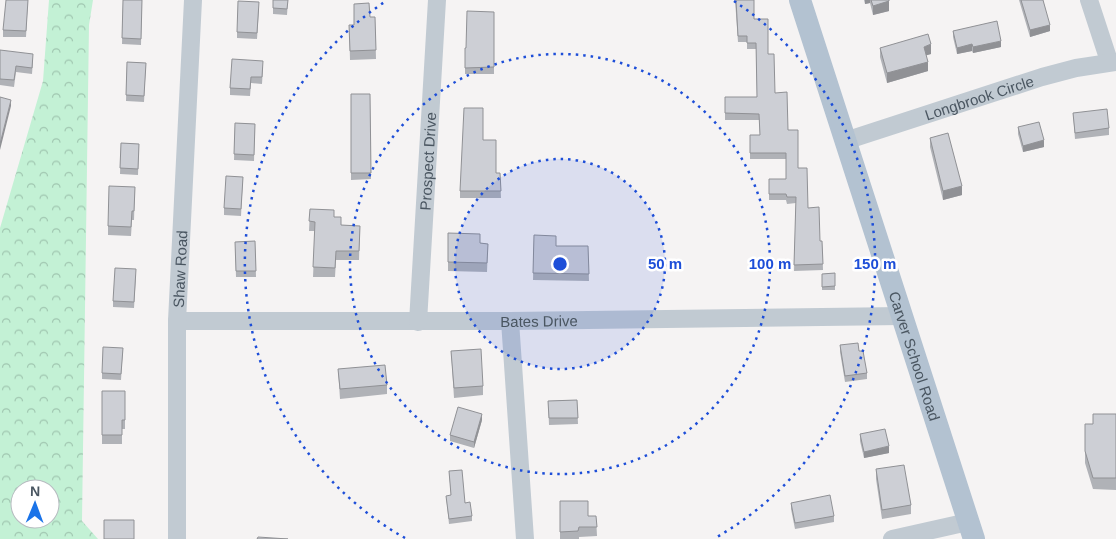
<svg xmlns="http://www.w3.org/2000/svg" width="1116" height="539" font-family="Helvetica,sans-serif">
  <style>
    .forest { fill: url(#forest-crowns); fill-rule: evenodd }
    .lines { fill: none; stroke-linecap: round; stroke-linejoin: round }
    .minor { stroke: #c1cad2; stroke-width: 18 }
    .major { stroke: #b3c2d1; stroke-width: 22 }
    .wall { fill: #b0b2b7 }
    .shaded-wall { fill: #909195 }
    .building { fill: #cdcfd5; stroke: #909195 }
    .ring { fill: none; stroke: #1d4ed8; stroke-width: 2.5; stroke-dasharray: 2.5 5 }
    .labels { text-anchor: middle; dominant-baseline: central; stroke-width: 5; stroke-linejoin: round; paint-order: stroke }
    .street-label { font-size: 15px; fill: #4a5661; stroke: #fff }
    .centre { fill: #1d4ed8; stroke: #fff; stroke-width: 2.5 }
    .ring-label { font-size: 15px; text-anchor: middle; font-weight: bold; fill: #1d4ed8; stroke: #fff; stroke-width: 5; stroke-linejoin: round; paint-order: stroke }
  </style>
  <defs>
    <pattern id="forest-crowns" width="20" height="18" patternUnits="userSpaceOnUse" patternTransform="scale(1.25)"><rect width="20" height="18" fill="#c3f1d5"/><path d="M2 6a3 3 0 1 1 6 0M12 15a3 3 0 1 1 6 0" fill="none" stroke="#a0c6b0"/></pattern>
  </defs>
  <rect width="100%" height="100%" fill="#f5f3f3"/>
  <path class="forest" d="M49,0H93L89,25L82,521L98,539H0V228L43,81ZM20,489H50V519H20Z"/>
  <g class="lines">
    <g class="minor">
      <path d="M1089,0L1109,61"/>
      <path id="s1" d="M845,141L1042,77L1076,68L1116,62"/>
      <path id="s2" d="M177,321H510L902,316"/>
      <path d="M510,321L525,539"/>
      <path id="s3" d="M418,322L437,0"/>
      <path id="s4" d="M177,539V321L193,0"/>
      <path d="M892,539L968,522"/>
    </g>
    <path class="major" id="s5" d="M800,0L974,539"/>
  </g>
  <path class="wall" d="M28,0L26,37H3V30Z
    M123,0H142L141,45L122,44Z
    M273,0H288L287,15L273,14Z
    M735,0L754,19L768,54L775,93L788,130L808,208L820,241H822L823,270L794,271L796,203L787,204L786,200H769V179H786V159H750V135H760L759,120H725V97H757L756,49H747V42H738Z
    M864,0H889V11L873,15L870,3L865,4Z
    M1019,0H1043L1050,31L1030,37Z
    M259,8L257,39L237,38V32Z
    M494,12V74H465V48H466Z
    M370,17H375L376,59L350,60L349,25H354Z
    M953,31L1001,47L973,53L972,51L957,54L953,37Z
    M880,48L931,54L926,55L928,71L887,83L880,57Z
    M0,50L33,60L32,74L16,72L14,87L0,85Z
    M127,62L146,63L144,102L126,101Z
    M263,67L262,84L251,83L250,96L230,95V88Z
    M351,94H370L371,179L351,180Z
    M1073,113L1109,128V135L1075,139Z
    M235,123L255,124L254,161L234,160Z
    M1018,127L1044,147L1023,152L1018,134Z
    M930,138L962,195L943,200L930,147Z
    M483,140L496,173H500L501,198H460V191Z
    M121,143L139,144L138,175L120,174Z
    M243,177L241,216L224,215V208Z
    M135,187L134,220H132L131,236L108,235V226Z
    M310,209L334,217L341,225L360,226L359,260H336L335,277H313L315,231H309Z
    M448,233L480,243L488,244L487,272L448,271Z
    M534,235L556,246H588L589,281L533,280Z
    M255,241L256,277H236L235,242Z
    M835,273V290H822V274Z
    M136,275L134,308L113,307V301Z
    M840,345L859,351L867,373V379L845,382L840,352Z
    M123,348L121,380L102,379V373Z
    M451,351L483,386V395L454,398Z
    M338,369L387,385V394L340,399Z
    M102,391H125V429H122V444H102Z
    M577,400L578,424L549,425L548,401Z
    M1116,414V490L1093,489L1085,463V424H1093Z
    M482,420L474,448L450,441V435Z
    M860,434L889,453L864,458L860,441Z
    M876,469L911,505V514L882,519L876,479Z
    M449,471L472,516V521L449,524L446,496H451Z
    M560,501L588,516H596L597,536L579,537V539H560Z
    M791,503L834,516V522L795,529L791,509Z"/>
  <path class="shaded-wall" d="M865,0H870V3L865,4Z
    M889,1V11L873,15V6Z
    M1050,25V31L1030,37V30Z
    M1001,41V47L973,53V47Z
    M931,44V54L924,56V47Z
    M972,44V51L957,54V48Z
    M928,62V71L887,83V73Z
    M11,100V106L0,150V144Z
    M1044,140V147L1023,152V146Z
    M962,186V195L943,200V191Z
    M482,414V420L474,448V442Z
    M889,446V453L864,458V452Z"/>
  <path class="building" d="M6,0H28L26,31L3,30Z
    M123,0H142L141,39L122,38Z
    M273,0H288L287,9L273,8Z
    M736,0H754V19H768V54H774L775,93L787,92L788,130H798V168H807L808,208L819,207L820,241H822L823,264L794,265L796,197H787L786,194H769V179H786V153H750V135H760L759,114L725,113V97H757L756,43H747V36H738Z
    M871,0H889V1L873,6Z
    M1021,0H1043L1050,25L1030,30Z
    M238,1L259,2L257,33L237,32Z
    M369,3L370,17H375L376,50L350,51L349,25H354V4Z
    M467,11L494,12V67L465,68V48H466Z
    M997,21L1001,41L973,47L972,44L957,48L953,31Z
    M928,34L931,44L924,47L928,62L887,73L880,48Z
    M0,50L33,54L32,68L16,66L14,80L0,79Z
    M232,59L263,61L262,77H251L250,89L230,88Z
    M127,62L146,63L144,96L126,95Z
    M351,94H370L371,173H351Z
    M0,97L11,100L0,144Z
    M464,108H483V140H496V173H500L501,191H460Z
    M1107,109L1109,128L1075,133L1073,113Z
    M1039,122L1044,140L1023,146L1018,127Z
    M235,123L255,124L254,155L234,154Z
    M948,133L962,186L943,191L930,138Z
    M121,143L139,144L138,169L120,168Z
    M226,176L243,177L241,209L224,208Z
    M109,186L135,187L134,211H132L131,227L108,226Z
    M310,209L334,210V217H341V225L360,226L359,251H336L335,268L313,267L315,222L309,221Z
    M448,233L480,234V243L488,244L487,263L448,262Z
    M534,235L556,236V246H588L589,274L533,273Z
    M255,241L256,271H236L235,242Z
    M115,268L136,269L134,302L113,301Z
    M835,273V286L822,287V274Z
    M858,343L859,351H863L867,373L845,376L840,345Z
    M103,347L123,348L121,374L102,373Z
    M481,349L483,386L454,388L451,351Z
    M385,365L387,385L340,389L338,369Z
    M102,391H125V420H122V435H102Z
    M577,400L578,418H549L548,401Z
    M458,407L482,414L474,442L450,435Z
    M1093,414H1116V478H1093L1085,451V424H1093Z
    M885,429L889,446L864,452L860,434Z
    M904,465L911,505L882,510L876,469Z
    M462,470L465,503L470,502L472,516L449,519L446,496L451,495L449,471Z
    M830,495L834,516L795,523L791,503Z
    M560,501H588V516H596L597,527H579L578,531L560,532Z
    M104,520H134V539H104Z
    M258,537L288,539H257Z"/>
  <circle cx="560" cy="264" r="105" fill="#1d4ed8" fill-opacity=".12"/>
  <g class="ring">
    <circle cx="560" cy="264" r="105"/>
    <circle cx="560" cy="264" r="210"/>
    <path d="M405 538A315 315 0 0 1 386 1M734 1A315 315 0 0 1 715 538"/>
  </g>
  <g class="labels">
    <g class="street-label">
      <text stroke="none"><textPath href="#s1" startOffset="141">Longbrook Circle</textPath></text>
      <text stroke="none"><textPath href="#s3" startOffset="161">Prospect Drive</textPath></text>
      <text stroke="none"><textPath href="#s4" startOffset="270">Shaw Road</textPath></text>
      <text stroke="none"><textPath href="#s2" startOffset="362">Bates Drive</textPath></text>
      <text stroke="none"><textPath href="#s5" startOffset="374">Carver School Road</textPath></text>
    </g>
  </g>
  <circle cx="560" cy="264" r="8" class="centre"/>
  <g class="ring-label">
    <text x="665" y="269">50 m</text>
    <text x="770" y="269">100 m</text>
    <text x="875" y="269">150 m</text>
  </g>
  <g transform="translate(35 504) rotate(1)"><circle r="24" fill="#ffffff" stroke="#b7bbc0"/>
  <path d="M0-4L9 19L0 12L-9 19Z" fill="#1a73e8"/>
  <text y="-8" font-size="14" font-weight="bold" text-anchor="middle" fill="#4a5661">N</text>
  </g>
</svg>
